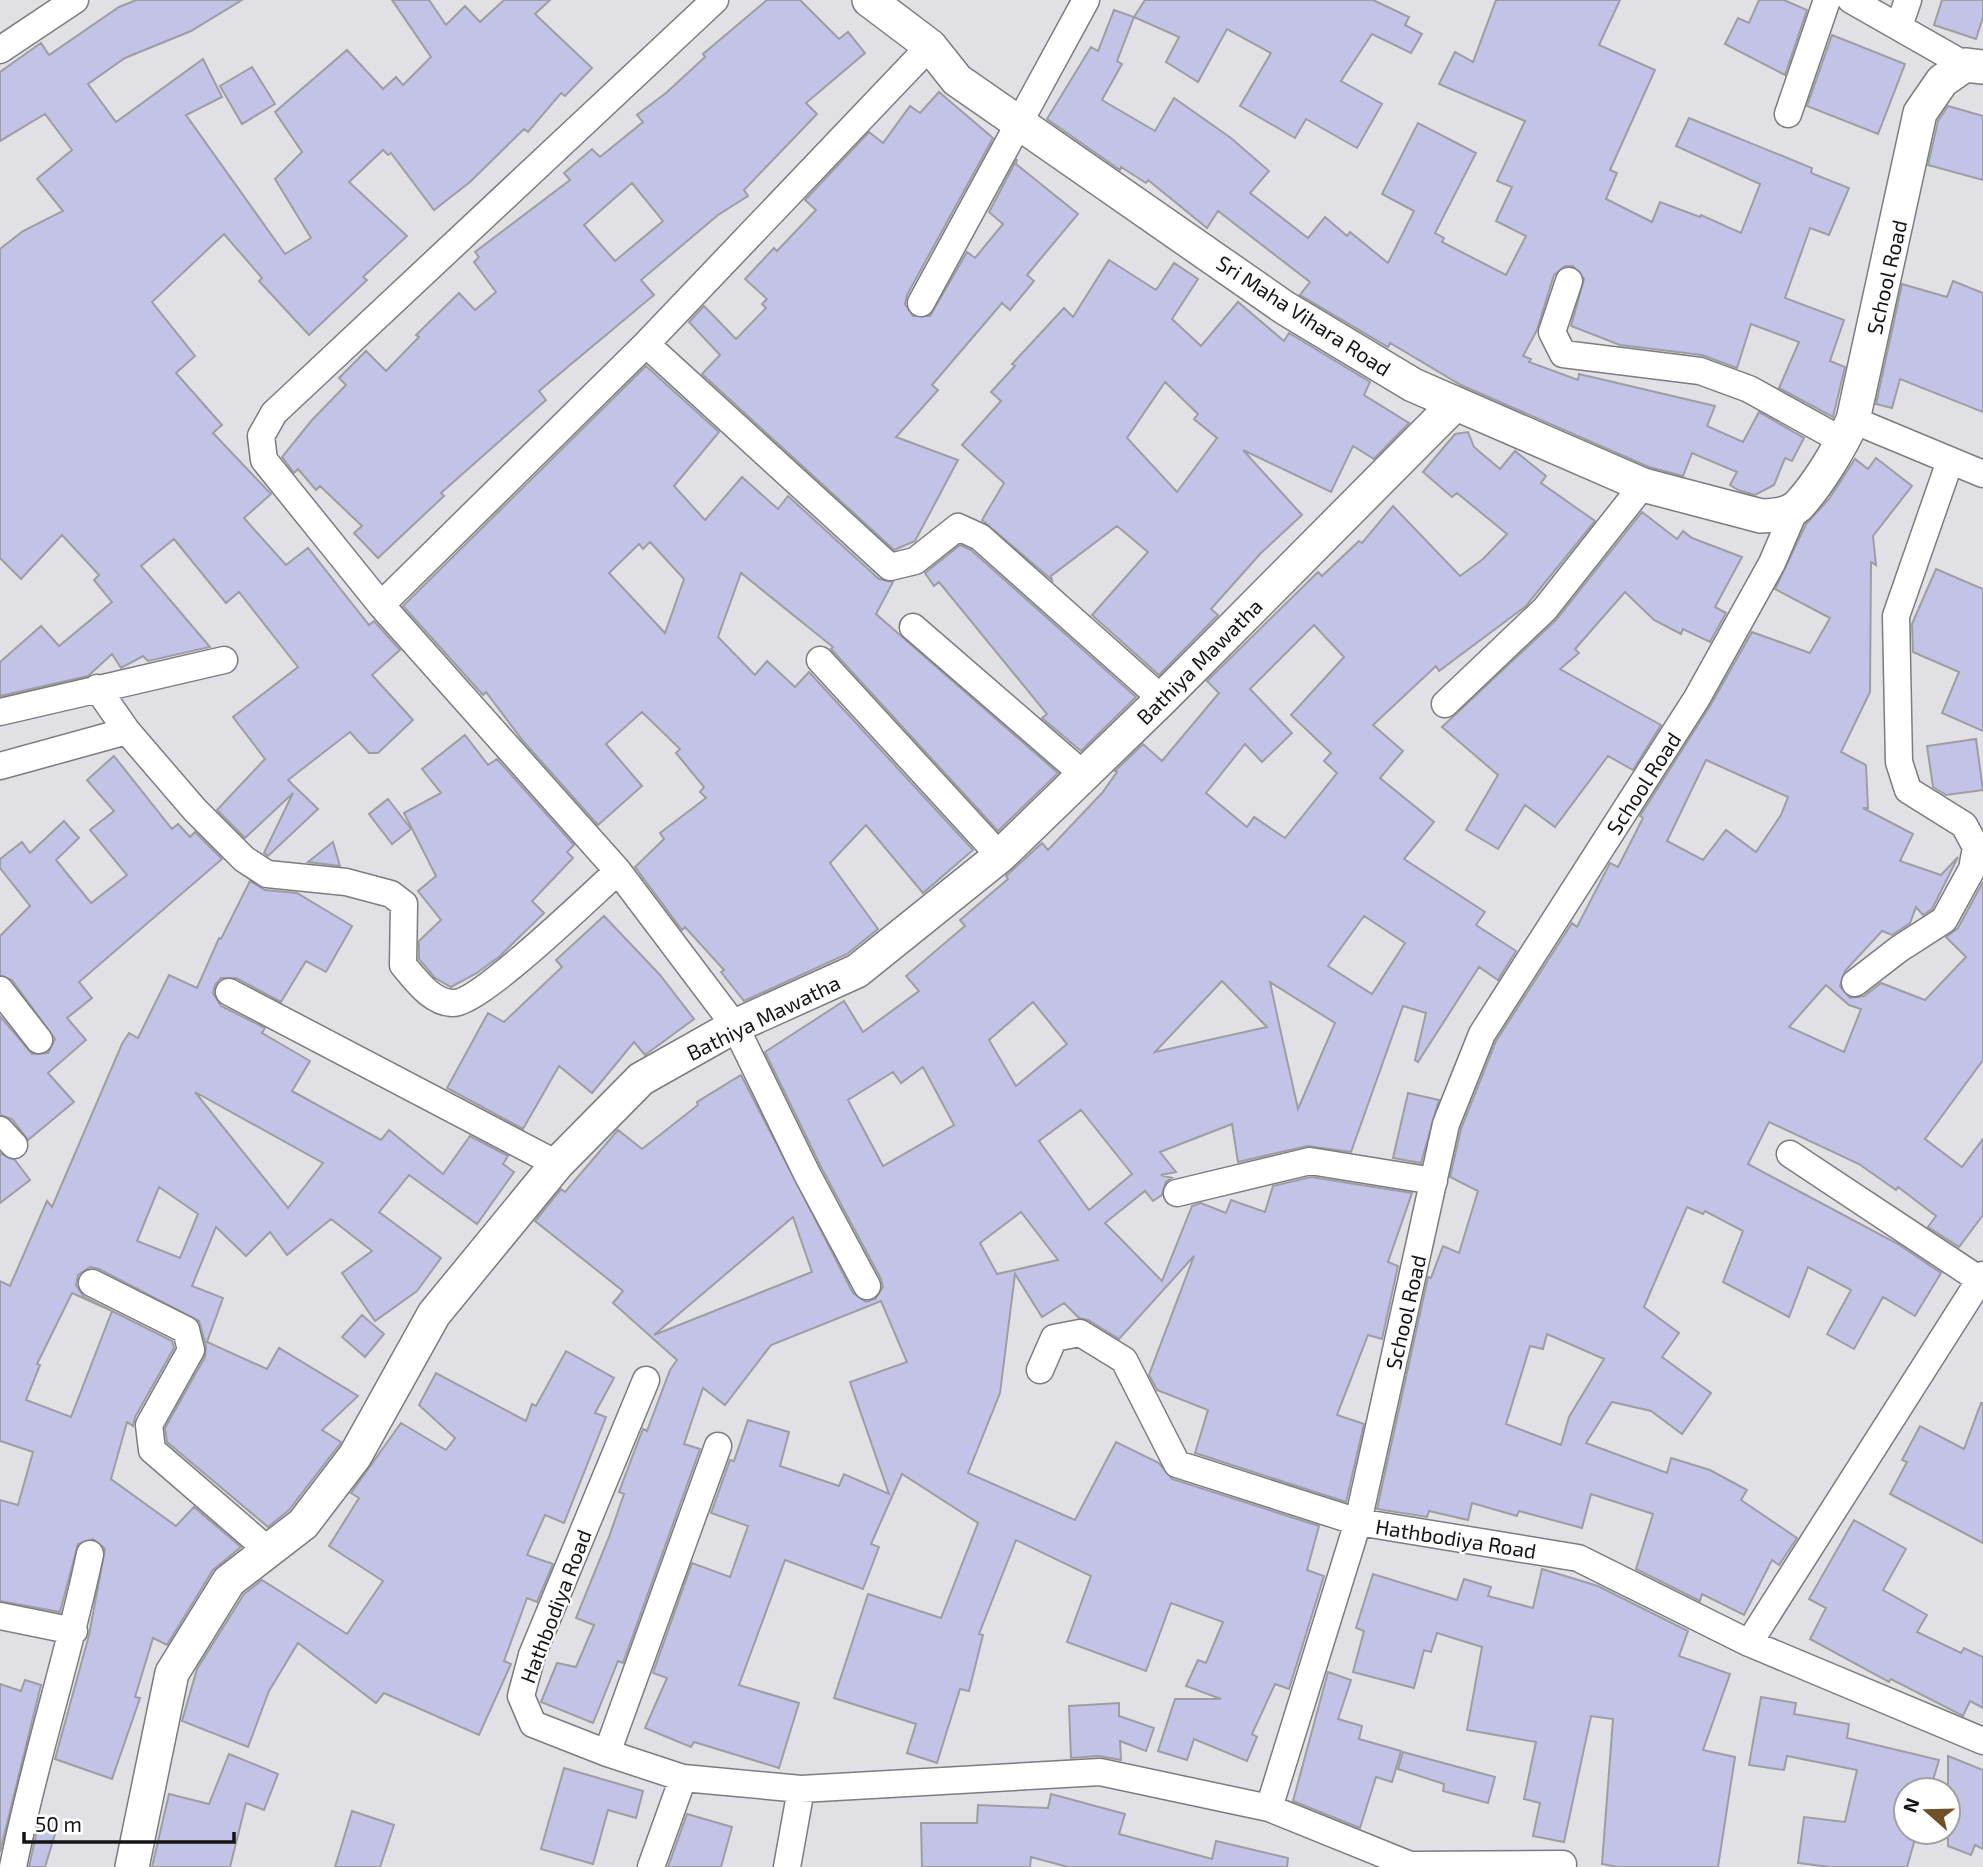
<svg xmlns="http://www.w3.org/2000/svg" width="1983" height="1867" font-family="'Exo 2',sans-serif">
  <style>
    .building { fill: #c3c2e7; stroke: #9e9ea2; stroke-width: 2; fill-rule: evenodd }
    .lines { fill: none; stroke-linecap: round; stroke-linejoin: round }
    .minor-casing { stroke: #7c7c80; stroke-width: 29 }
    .tertiary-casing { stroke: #7c7c80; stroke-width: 36 }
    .minor { stroke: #fff; stroke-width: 26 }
    .tertiary { stroke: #fff; stroke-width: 33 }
    .labels { text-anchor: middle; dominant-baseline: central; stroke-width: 5; stroke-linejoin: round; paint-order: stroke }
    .street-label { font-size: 21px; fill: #151516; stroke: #fff }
  </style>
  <rect width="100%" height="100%" fill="#e1e1e5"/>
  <path class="building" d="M136,0H242L191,31L125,58L88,84L116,122L203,59L222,97L186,115L285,254L311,238L275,179L302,152L275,112L347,50L383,89L396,77L403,85L431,57L392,0H429L446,25L465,6L480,22L504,0H550L535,14L592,68L565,96L561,93L528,132L524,129L470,182L434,210L391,153L388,155L383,150L349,182L407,236L363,277L367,280L309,335L259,281L262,278L224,234L152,302L195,356L176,373L222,425L213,433L271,494L244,518L286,565L308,548L369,625L374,621L400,650L372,675L413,720L378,753H369L350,732L288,780L318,809L268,856L264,853L293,793L245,838L217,810L265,759L233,717L298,667L239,592L226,603L174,539L141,566L210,647L148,661L143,656L121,668L112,654L88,676L0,696V662L41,626L59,646L112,602L94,580L99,575L62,535L21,579L0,558V249L23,231L63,211L37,179L72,150L45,114L0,141V72L41,43L49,55L119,7Z
    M767,0H800L839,39L848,32L865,53L806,103L817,114L744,190L748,196L718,215L641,280L654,295L539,391L546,400L441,493L444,496L378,558L354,533L362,526L320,486L316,490L298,469L294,473L282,457L312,420L346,385L339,378L366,351L386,371L419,337L416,335L459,293L475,310L496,292L474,262L479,257L475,252L570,180L564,173L592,149L600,157L643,122L637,115L666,93L705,57L703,54ZM632,183L663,221L615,261L584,225Z
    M1145,0H1373L1409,17L1405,25L1422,34L1411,53L1372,34L1341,81L1382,104L1357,148L1306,119L1295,138L1240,106L1271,53L1227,29L1198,82L1166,62L1179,37L1134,17Z
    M1496,0H1620L1599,45L1655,70L1610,170L1617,173L1606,199L1652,222L1660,202L1700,217L1701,215L1741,233L1760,184L1676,146L1689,118L1812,168L1811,173L1849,188L1829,235L1810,228L1785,298L1844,320L1830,361L1845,367L1833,417L1779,388L1799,342L1751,324L1737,368L1702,355L1620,345L1571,326L1584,279L1573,266H1565L1554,275L1537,330L1523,356L1531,359L1529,362L1578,380L1579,374L1715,406L1707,426L1743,442L1759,412L1804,438L1792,461L1785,458L1774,485L1755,495L1738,490L1730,485L1737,472L1692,453L1683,476L1649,467L1461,385L1390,343L1388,347L1300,295L1310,282L1218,211L1207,228L1148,180L1146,183L1121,167L1120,170L1047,119L1091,47L1098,51L1114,10L1134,17L1117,61L1122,64L1102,100L1155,131L1174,98L1231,138L1269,171L1250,193L1308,238L1325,217L1347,236L1350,232L1388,263L1414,211L1382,194L1418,123L1476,153L1435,233L1444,238L1442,242L1506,275L1526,236L1496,221L1512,187L1497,181L1525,121L1439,84L1455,52L1473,62Z
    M1759,0H1784L1807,10L1785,75L1725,44L1738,18L1749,23Z
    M1942,0H1983V17L1976,39L1934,25Z
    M1832,35L1905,64L1878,134L1807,106Z
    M252,67L275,104L242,124L220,86Z
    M939,92L993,138L907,295L905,304L913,316H930L967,252L975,258L1003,224L989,212L1017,159L1016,164L1078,214L1027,275L1034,281L1010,310L1002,303L932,385L938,390L896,437L958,460L915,541L894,550L702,374L720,355L689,322L704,306L736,339L766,308L762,304L767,299L745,279L774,248L777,251L816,210L805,200L869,132L883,143L910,106L920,113Z
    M1948,106L1983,116V180L1928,165L1938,121Z
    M1109,260L1156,290L1174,263L1198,279L1172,319L1201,346L1238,302L1284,341L1289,333L1370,382L1364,395L1409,423L1374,459L1353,446L1331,492L1243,450L1302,515L1260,554L1211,609L1218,615L1159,675L1092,615L1148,552L1117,526L1051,576L1052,580L982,520L1004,483L962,445L1001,401L991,392L1015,366L1012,364L1064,308L1073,317ZM1165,382L1198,414L1194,419L1217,438L1177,492L1127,438Z
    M1953,281L1983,293V412L1900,379L1892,408L1876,404L1902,284L1947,297Z
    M646,366L719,432L674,486L705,520L742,477L778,509L788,496L879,579L893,582L876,614L1058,773L998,831L831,649L833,647L741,573L718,637L755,675L767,661L795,687L809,672L973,850L923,893L866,825L830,863L878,929L847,954L744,1001L721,972L724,970L685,927L682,930L635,867L664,839L660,833L706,798L700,792L704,787L676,753L680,749L642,712L606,744L642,786L598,825L523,741L486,692L483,695L403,606ZM650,542L684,579L665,633L609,573L639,544L643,549Z
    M1468,432L1474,447L1500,469L1515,451L1546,476L1541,483L1595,521L1526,606L1439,671L1436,666L1373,725L1403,751L1380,778L1434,822L1404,859L1485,912L1476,925L1516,951L1498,980L1479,967L1418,1062L1415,1060L1426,1013L1403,1006L1351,1152L1307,1146L1238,1162L1232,1124L1160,1152L1176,1172L1161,1175L1172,1178L1166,1182L1162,1195L1153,1201L1145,1191L1105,1223L1162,1281L1192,1206L1201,1203L1226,1213L1231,1200L1265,1212L1273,1186L1311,1177L1412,1193L1388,1262L1398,1266L1382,1339L1368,1335L1337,1415L1364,1424L1346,1502L1195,1453L1208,1410L1157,1390L1149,1375L1194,1256L1119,1339L1088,1320L1079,1318L1064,1303L1042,1317L1015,1274L1000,1393L968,1473L1075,1520L1116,1442L1159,1463L1172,1479L1319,1526L1307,1570L1324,1576L1289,1689L1275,1684L1252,1734L1257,1737L1247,1761L1194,1739L1187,1760L1158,1751L1175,1699H1221L1186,1686L1198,1660L1206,1663L1223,1622L1171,1603L1146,1671L1067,1642L1091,1576L1016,1540L979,1634L983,1635L969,1691L960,1689L937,1763L907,1753L916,1724L834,1698L868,1594L941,1618L978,1523L902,1474L871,1544L879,1547L863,1589L785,1560L739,1685L799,1703L779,1768L694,1742L691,1747L645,1728L667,1678L653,1673L692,1563L730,1577L748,1526L711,1513L730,1460L734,1461L748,1420L789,1432L780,1466L839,1486L844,1474L889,1494L850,1382L907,1362L881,1301L771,1345L725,1405L703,1388L684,1444L700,1449L623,1663L618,1661L593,1723L541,1702L557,1663L576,1667L594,1625L576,1618L609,1537L624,1494L619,1492L639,1439L643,1429L647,1431L670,1370L677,1360L613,1303L623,1291L535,1221L561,1189L565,1192L618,1130L642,1149L698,1105L697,1102L741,1075L853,1293L866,1302L875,1299L883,1287L881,1279L821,1167L765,1052L844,1001L863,1032L919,991L906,976L965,926L960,920L1008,879L1006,876L1042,843L1048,850L1102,793L1117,772L1115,771L1143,744L1162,761L1219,693L1207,681L1318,572L1322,576L1359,541L1362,543L1393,506L1460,576L1483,559L1507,534L1457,493L1452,497L1423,472L1455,434ZM1314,625L1344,657L1291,715L1331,753L1324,761L1337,773L1285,838L1254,817L1247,827L1206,793L1245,744L1262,762L1292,733L1250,689ZM1364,916L1405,943L1372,994L1328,966ZM1222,981L1267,1027L1155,1052ZM1270,982L1335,1023L1298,1109L1279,1024ZM1033,1002L1067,1044L1016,1086L989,1040ZM923,1067L954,1125L883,1166L848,1100L893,1072L901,1083ZM1081,1110L1132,1174L1089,1210L1039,1141ZM1021,1212L1058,1260L997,1274L980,1243ZM793,1217L812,1272L654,1335Z
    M1876,458L1912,486L1873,536L1876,565L1871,562L1870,692L1841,752L1866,765L1868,808H1863L1913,834L1900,861L1941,875L1958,857L1932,909L1923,915L1916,907L1910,923L1892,935L1882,931L1845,971L1840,986L1850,998L1864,996L1881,983L1925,1000L1966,957L1946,937L1958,928L1983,882V1060L1925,1139L1962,1167L1983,1139V1215L1959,1247L1928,1227L1936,1216L1898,1187L1896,1190L1859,1164L1769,1122L1748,1164L1898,1244L1941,1273L1915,1316L1883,1297L1854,1349L1827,1334L1851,1290L1808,1267L1789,1317L1723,1282L1743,1231L1705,1211L1703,1214L1687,1207L1644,1307L1679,1333L1662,1357L1711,1393L1682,1434L1651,1411L1612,1402L1586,1443L1667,1473L1671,1458L1710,1470L1747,1490L1741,1500L1797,1538L1779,1565L1772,1560L1744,1615L1702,1594L1700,1601L1636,1569L1653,1514L1591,1494L1582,1528L1519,1511L1517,1516L1472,1503L1468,1520L1429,1511L1427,1517L1377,1509L1428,1277L1431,1278L1443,1246L1459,1253L1478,1191L1450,1177L1461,1129L1496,1041L1572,923L1577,927L1610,863L1618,867L1643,818L1640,816L1710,706L1752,632L1810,653L1830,618L1775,589L1806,524L1829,499L1855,459L1868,469ZM1706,760L1788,797L1781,815L1756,852L1726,830L1703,860L1667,841ZM1826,985L1849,1005L1861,1009L1844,1052L1789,1027ZM1547,1334L1604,1359L1569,1417L1561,1445L1506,1424L1530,1346L1543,1349Z
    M1642,512L1677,539L1683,531L1692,538L1742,557L1715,607L1726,613L1710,642L1683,629L1681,634L1654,620L1625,592L1575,649L1579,653L1560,669L1661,725L1633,770L1608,756L1555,827L1525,805L1498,849L1466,830L1498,775L1442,727L1556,620Z
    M960,545L971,550L1136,697L1081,751L1042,718L1047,714L939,582L934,586L925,573Z
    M1936,569L1983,589V731L1942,713L1959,672L1913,652L1912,624Z
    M465,735L488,765L497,759L574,845L567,852L573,858L532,901L544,913L500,956L477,973L451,987L435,978L419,959V941L441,920L418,891L436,876L404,813L441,793L422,769Z
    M1976,739L1983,790L1946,795L1933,787L1927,746Z
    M114,756L172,829L178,824L190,837L195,832L222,859L79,982L92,998L67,1018L86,1040L48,1073L74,1102L28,1140L12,1119L0,1115V1016L32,1054L48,1053L55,1039L12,980L0,975V936L30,906L0,868V859L22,842L30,853L64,821L79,838L56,860L91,903L127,875L90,830L114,811L87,780Z
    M388,799L411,829L392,844L369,814Z
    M333,842L340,866L308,862Z
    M250,881L265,890L297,893L352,926L326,972L306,961L281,1002L236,978H221L215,985L213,993L221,1006L265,1028L262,1033L310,1061L292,1091L381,1140L389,1130L443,1174L470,1136L508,1156L503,1164L514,1172L477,1224L409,1175L379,1212L441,1258L417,1291L375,1321L342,1273L372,1251L331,1219L287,1255L270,1232L246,1256L216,1227L192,1286L223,1298L207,1342L267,1369L279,1348L358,1396L322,1430L341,1442L339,1445L289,1510L268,1527L167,1442L165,1428L205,1357L206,1346L199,1321L99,1269L90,1267L78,1275L76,1285L84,1297L172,1341L174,1348L135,1417L133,1426L127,1422L111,1479L176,1526L194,1507L241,1547L213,1570L167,1645L153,1638L135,1697L140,1698L112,1779L55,1759L89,1635L105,1549L93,1539L78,1544L60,1612L0,1601V1500L18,1505L33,1452L0,1441V1281L10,1286L47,1201L52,1207L122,1044L129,1033L138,1038L169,975L197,988L219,938L221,939ZM195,1092L323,1163L288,1208ZM159,1187L198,1214L180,1258L137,1241ZM72,1293L112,1311L71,1417L26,1400L40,1365L37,1364Z
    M604,916L660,975L694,1019L645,1055L634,1042L592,1093L559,1066L523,1129L447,1088L488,1013L504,1022L562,967L556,960Z
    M1408,1093L1439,1100L1421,1163L1393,1158Z
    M0,1153L15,1160L30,1180L0,1203Z
    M362,1315L384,1334L365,1357L342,1337Z
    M566,1351L614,1378L595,1413L606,1417L564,1523L545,1515L527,1555L553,1564L537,1602L527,1598L504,1661L511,1664L479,1735L384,1693L376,1703L298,1643L269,1691L248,1747L182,1721L197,1669L244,1594L262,1580L347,1634L383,1581L329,1546L359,1498L351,1493L401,1423L446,1450L455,1438L419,1405L436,1373L526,1421L532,1404L536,1406Z
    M1981,1403H1983V1543L1890,1494L1907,1462L1902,1460L1920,1426L1964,1449Z
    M1854,1520L1906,1549L1883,1590L1927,1615L1917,1632L1961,1653L1964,1648L1983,1657V1708L1970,1701L1963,1716L1891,1679L1889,1682L1810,1639L1826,1608L1809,1599Z
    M1542,1569L1598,1586L1688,1631L1679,1656L1730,1674L1703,1750L1735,1757L1718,1867H1618L1602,1864L1613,1719L1591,1716L1564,1842L1533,1836L1540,1803L1524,1799L1536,1742L1467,1730L1482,1647L1437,1633L1431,1652L1424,1650L1414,1688L1353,1672L1364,1631L1356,1628L1373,1574L1457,1600L1464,1579L1491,1587L1488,1596L1533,1608Z
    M1328,1672L1351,1680L1338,1719L1362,1726L1359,1739L1401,1751L1392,1782L1376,1777L1360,1828L1293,1801Z
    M25,1680L41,1685L0,1852V1684L21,1691Z
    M1761,1697L1796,1703L1794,1714L1849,1724L1847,1738L1939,1760L1930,1790H1906V1832H1917L1907,1867H1830L1798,1863L1804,1817L1845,1822L1857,1770L1787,1756L1784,1770L1749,1765Z
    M1119,1703V1716L1154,1728L1146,1751L1120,1741L1121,1760L1099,1756L1071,1758L1069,1706Z
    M1403,1752L1495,1777L1488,1803L1443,1791L1444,1784L1398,1769Z
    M229,1754L278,1774L264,1810L246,1803L230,1867H152L169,1794L209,1804Z
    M1948,1756L1983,1770V1849L1975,1845L1971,1855L1948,1846Z
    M564,1768L643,1791L636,1818L608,1810L593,1864L541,1849Z
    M1051,1794L1125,1814L1119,1834L1212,1859L1216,1841L1288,1858L1287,1867H1068L1031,1857L1030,1867H922L921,1823H977L978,1805L1048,1808Z
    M352,1811L394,1825L380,1867H335Z
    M687,1814L732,1827L721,1867H668Z
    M40,1816L59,1821L45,1867H29Z"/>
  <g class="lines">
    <g class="minor-casing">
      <path id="minor" d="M715,0L274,413L261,436L264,460L381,605L618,871L735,1026L807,1174L867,1286
        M1851,0L1965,65
        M1899,26L1908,0
        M0,50L75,0
        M1788,114L1827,0
        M1569,281L1552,332L1563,354L1700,371L1749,389L1843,441
        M921,303L1086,0
        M646,344L890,567L915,561L958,527L980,537L1162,699
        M1853,420L1983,474
        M381,605L646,344L930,46
        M913,627L1084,775
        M820,660L1000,856
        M97,688L127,731L195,810L244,859L267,874L346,882L391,894L404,904L403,965C416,980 431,1002 452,1003C479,1005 593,893 618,871
        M1445,704L1545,609L1643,485
        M0,712L224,660
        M0,766L127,731
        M1855,983L1899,949L1944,920L1972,869L1976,847L1964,825L1908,790L1899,762L1896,616L1950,461
        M0,990L39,1040
        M229,992L557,1164
        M0,1130L14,1145
        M1790,1154L1980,1280
        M1177,1193L1310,1161L1434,1181
        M92,1283L186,1330L191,1350L149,1425L152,1450L269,1551
        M1040,1370L1054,1338L1080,1333L1124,1360L1177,1464L1358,1522L1578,1558L1749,1643L1983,1741
        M646,1380L532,1655L521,1696L533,1724L607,1753L683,1778L801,1789
        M0,1616L74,1631
        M1749,1643L1983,1275
        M607,1753L718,1446
        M1269,1808L1358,1522L1446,1124L1482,1034L1697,698L1772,563L1796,507
        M13,1867C34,1761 68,1659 90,1554
        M651,1867L683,1778
        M787,1867L801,1789L1100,1772L1269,1808L1410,1865L1563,1864"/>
    </g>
    <g class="tertiary-casing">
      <path id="tertiary" d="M869,0L930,46L957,80L1019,123L1285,308L1413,385L1643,485L1761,516C1773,516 1788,515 1798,506C1818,485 1841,446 1853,420L1920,113L1942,81L1965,65L1983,67
        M132,1867L172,1673L229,1581L303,1524L355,1456L434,1314L557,1164L641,1079L735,1026L857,971L1000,856L1162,699L1455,404"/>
    </g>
    <use href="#minor" class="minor"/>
    <use href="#tertiary" class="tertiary"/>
  </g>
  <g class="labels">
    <g class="street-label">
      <text transform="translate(1886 277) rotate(-77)">School Road</text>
      <text transform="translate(1304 315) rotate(33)">Sri Maha Vihara Road</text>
      <text transform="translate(1199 661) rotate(-45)">Bathiya Mawatha</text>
      <text transform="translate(1643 783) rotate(-57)">School Road</text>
      <text transform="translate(763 1017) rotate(-26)">Bathiya Mawatha</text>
      <text transform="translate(1405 1312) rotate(-77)">School Road</text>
      <text transform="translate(1456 1538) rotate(9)">Hathbodiya Road</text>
      <text transform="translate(555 1606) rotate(-69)">Hathbodiya Road</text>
    </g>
  </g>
  <g transform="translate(1927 1811) rotate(290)"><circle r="33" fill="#ffffff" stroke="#a1a1a2" stroke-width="2"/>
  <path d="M0-5L12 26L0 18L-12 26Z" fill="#715027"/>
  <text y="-10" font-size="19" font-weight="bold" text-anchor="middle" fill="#151516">N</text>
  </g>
  <path d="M24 1832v10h210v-10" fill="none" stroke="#151516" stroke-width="3.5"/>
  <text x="35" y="1832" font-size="21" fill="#151516" stroke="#ffffff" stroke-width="5" paint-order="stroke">50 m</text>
</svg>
